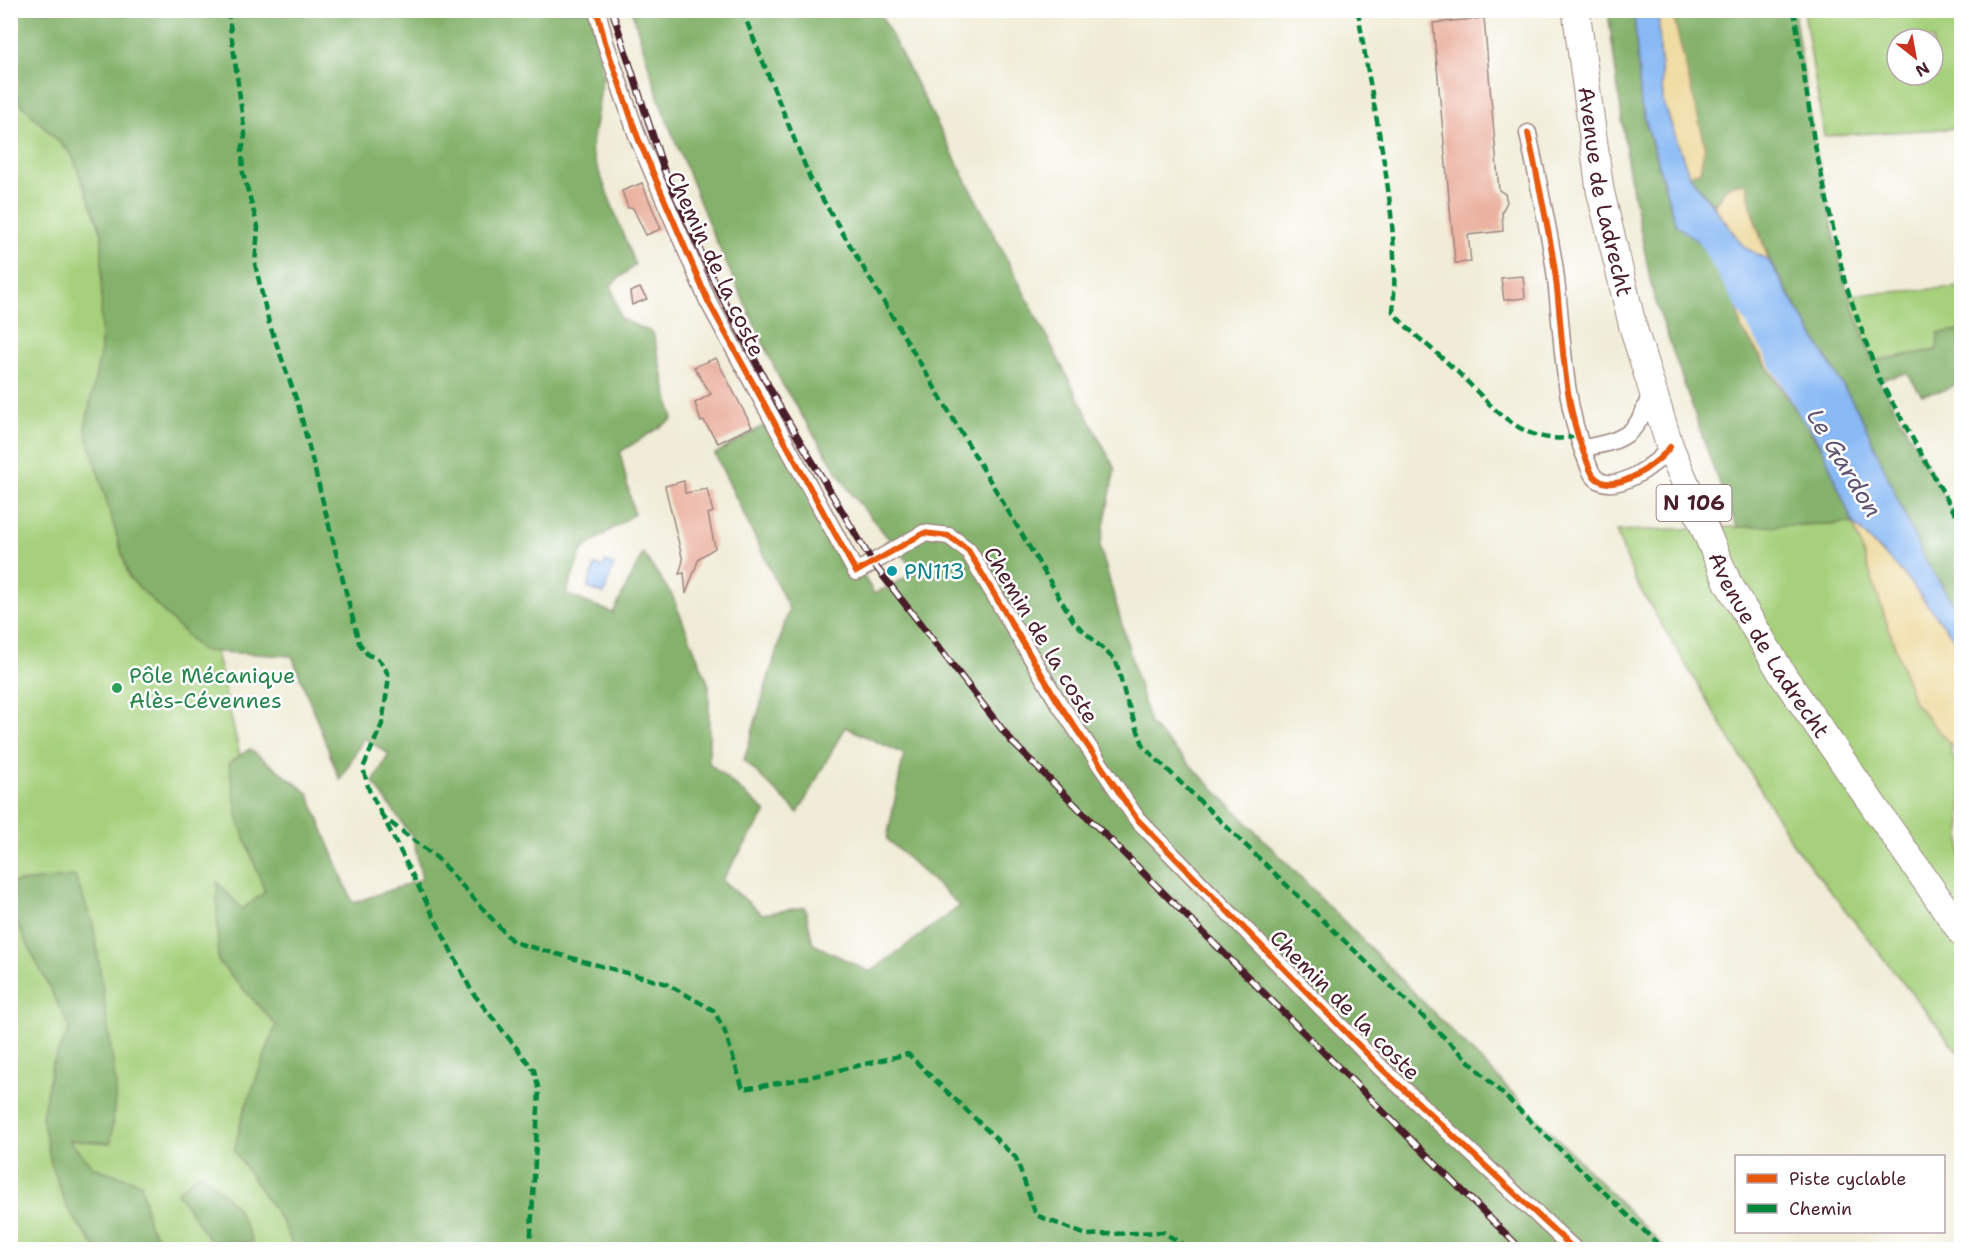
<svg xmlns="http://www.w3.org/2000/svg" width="1972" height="1260" font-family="'Shantell Sans',sans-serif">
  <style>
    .green { fill: #a6d07c; stroke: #787854; stroke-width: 1.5; fill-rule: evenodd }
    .forest { fill: #84b26c; stroke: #67684c; stroke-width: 1.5 }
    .sand { fill: #eeda9e; stroke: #9c7c64; stroke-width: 1.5 }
    .water { fill: #88b9f4; stroke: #696c90; stroke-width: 1.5 }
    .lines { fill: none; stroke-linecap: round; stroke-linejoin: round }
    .river { stroke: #88b9f4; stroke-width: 28 }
    .building { fill: #ebb2a1 }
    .street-casing { stroke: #9d8681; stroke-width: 19 }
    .primary-casing { stroke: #9d8681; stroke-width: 29 }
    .street { stroke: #fff; stroke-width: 16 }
    .primary { stroke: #fff; stroke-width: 27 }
    .rail-casing { stroke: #4a1f2b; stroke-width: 7 }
    .rail { stroke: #fff; stroke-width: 4.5; stroke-dasharray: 14; stroke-linecap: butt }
    .quiet { stroke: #00873e; stroke-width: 4.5; stroke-dasharray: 9 4.5; stroke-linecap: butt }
    .cycleway-casing { stroke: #fff; stroke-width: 10 }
    .cycleway { stroke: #e8590c; stroke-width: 6 }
    .culture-dot { fill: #0f9aa8; stroke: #fff; stroke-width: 2 }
    .leisure-dot { fill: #2e9e5b; stroke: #fff; stroke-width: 2 }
    .labels { text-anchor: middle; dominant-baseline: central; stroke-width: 5; stroke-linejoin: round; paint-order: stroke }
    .shield { fill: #fff; stroke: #80626b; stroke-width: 1.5 }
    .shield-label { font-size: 21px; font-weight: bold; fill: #4a1f2b }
    .street-label { font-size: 22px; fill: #4a1f2b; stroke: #fff }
    .culture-label { font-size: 22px; fill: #0d838f; stroke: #fff; text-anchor: start }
    .leisure-label { font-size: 22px; fill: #27864d; stroke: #fff; text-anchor: start }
    .water-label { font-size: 24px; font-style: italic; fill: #605571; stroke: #fff }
  </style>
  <rect width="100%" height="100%" fill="#fff"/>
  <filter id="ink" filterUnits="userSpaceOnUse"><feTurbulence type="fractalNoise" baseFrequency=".0167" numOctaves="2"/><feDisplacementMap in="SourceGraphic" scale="12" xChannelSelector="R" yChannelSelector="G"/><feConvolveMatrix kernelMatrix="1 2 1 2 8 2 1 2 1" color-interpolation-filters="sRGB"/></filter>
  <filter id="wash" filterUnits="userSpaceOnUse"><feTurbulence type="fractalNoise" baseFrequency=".008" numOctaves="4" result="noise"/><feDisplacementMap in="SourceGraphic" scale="24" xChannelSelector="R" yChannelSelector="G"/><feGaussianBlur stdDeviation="1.35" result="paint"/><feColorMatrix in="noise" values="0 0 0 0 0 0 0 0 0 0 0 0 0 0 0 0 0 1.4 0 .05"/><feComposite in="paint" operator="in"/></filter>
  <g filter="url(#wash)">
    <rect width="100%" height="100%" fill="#f0ecd7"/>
    <path class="green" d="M10,11L137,207L189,535L260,842L399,1249H11Z
      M1804,11H1961V128L1824,136ZM1897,39H1933V75H1897Z
      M1961,287V330L1939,333L1937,350L1873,361L1849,295Z
      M1853,523L1914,702L1946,736L1961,779V1056L1793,844L1635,580L1616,531Z"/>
    <path class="forest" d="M11,11H592L603,76L591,151L635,265L611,285L621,319L653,333L673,419L620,452L634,514L582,550L566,594L613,613L643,553L672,595L709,685V763L766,812L722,880L762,914L805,907L813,944L870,972L960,906L887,839L904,754L845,727L798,813L744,760L789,609L715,454L773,420L874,594L917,572L852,495L782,384L712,232L661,106L632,11H879L1115,469L1100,547L1150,724L1666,1249H294L283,1223L234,1151L243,1114L276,1025L218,961L217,882L242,909L265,892L238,820L229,763L250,749L308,793L353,903L422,879L413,838L373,782L389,754L364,738L340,780L292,656L202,651L129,577L85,428L101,350L102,233L72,155L19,102L11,97Z
      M1608,11H1634L1641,105L1676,225L1705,245L1735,296L1741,328L1824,452L1853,523L1737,527L1713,467L1653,294L1628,166Z
      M1672,11H1794L1814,141L1845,283L1872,361L1937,350L1938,333L1961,330V380L1948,389L1922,395L1907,373L1879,380L1961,526V616L1922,555L1862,418L1771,263L1753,215L1746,183L1728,186L1714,206L1689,175L1700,170Z
      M75,876L93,924L102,983L116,1086L111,1143L69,1140L93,1167L141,1183L149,1225L166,1249H96L67,1208L51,1163L42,1116L52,1065L70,1028L13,916L11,883Z
      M201,1172L236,1207L253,1242H211L177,1192Z"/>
    <path class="sand" d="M1663,11H1672L1705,145L1700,171L1689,175L1663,101L1658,14Z
      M1746,183L1753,215L1769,261L1744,247L1714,206L1728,186Z
      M1705,245L1734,269L1781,340L1809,426L1741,328L1735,296Z
      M1853,523L1902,572L1961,647V756L1914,702Z"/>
    <path class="water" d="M1634,11H1663L1658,14L1663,101L1689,175L1744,247L1769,261L1862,418L1922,555L1961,616V647L1902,572L1853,523L1824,452L1809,426L1781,340L1735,269L1676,225L1641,105Z
      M605,562L614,565L604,594L587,588L595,565L603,567Z"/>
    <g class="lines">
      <path class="river" d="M1706,227L1814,412"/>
    </g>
    <g id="blocks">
      <path class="building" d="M1484,18L1499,190L1505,194L1507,202L1502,212L1503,231L1468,235L1471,262L1455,263L1433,23Z
        M642,183L661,229L646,235L633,208H628L622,191Z
        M1523,276L1525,298L1504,300L1501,278Z
        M640,288L647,299L632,305L630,292Z
        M716,358L752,427L718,443L704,421L701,422L695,403L711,394L694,367Z
        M684,481L685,493L707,489L713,512L708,514L715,548L699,558L686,594L684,573L679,574L683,561L665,486Z"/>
    </g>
  </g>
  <g filter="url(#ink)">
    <use href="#blocks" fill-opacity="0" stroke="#9d8681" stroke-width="1.5"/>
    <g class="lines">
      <g class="street-casing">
        <path id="street" d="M597,10L605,42L638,138L708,301L856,572L924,533L949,536L968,550L1058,702L1137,819L1381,1068L1575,1250
          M1528,133C1537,177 1547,220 1554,264C1563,326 1561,394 1584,454C1587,460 1589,469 1593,475C1611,499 1658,464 1670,447
          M1582,448C1624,442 1641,433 1651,389"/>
      </g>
      <g class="primary-casing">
        <g id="primary">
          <path id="s1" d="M1576,10L1600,190L1633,327L1670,447L1728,583L1784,677L1962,933"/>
        </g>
      </g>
      <use href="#street" class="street"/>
      <use href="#primary" class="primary"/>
      <g class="rail-casing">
        <path id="rail" d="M612,10L664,170L718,290L778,404L873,563L1012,742L1522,1250"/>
      </g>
      <use href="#rail" class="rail"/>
      <path class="quiet" d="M228,10L245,135L242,151L243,173L258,227L255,264L262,294L269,323L298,404L359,643L368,655L377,658L384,666L389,677L382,724L363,768L369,790L383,817
        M742,10L810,178L1074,622L1116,661L1126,699L1144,747L1664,1250
        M1358,10C1372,112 1401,208 1393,312C1410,333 1431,347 1451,366C1489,400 1519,450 1577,436
        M1794,10L1814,141L1845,283L1879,379L1962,526
        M530,1250L539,1091L534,1070L472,992L383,817L436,857L513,942L667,984L713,1010L724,1029L743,1089L797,1080L908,1054L1016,1158L1036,1215L1086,1235L1163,1232L1192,1250"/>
      <g class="cycleway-casing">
        <path id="cycleway" d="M597,10L605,42L638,138L708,301L856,572L924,533L949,536L968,550L1058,702L1137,819L1381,1068L1575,1250
          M1528,133C1537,177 1547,220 1554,264C1563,326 1561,394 1584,454C1587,460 1589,469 1593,475C1611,499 1658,464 1670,447"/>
      </g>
      <use href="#cycleway" class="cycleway"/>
    </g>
  </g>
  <circle class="culture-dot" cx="892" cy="571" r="6"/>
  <circle class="leisure-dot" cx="117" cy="688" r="6"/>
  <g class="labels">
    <rect class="shield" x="1656.5" y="485" width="75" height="36" rx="4.5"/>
    <g class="shield-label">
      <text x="1694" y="503">N 106</text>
    </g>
    <g class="street-label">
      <text stroke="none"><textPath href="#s1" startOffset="184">Avenue de Ladrecht</textPath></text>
      <text transform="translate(716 264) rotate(65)">Chemin de la coste</text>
      <text transform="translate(1041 635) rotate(59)">Chemin de la coste</text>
      <text stroke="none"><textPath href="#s1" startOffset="670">Avenue de Ladrecht</textPath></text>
      <text transform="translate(1345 1005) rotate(45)">Chemin de la coste</text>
    </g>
    <g class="culture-label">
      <text x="904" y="571">PN113</text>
    </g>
    <g class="leisure-label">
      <text x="129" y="675">Pôle Mécanique<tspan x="129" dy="25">Alès-Cévennes</tspan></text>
    </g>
    <g class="water-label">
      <text transform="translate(1844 463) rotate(59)">Le Gardon</text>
    </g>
  </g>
  <rect width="1972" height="1260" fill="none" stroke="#fff" stroke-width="36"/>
  <rect x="1735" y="1155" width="210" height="78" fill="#ffffff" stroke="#b7a5aa" stroke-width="1.5"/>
  <rect x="1747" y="1174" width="30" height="9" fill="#e8590c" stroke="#b7a5aa" stroke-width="1.5"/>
  <text x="1789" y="1185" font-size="18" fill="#4a1f2b">Piste cyclable</text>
  <rect x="1747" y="1204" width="30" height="9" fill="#00873e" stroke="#b7a5aa" stroke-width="1.5"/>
  <text x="1789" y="1215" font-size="18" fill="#4a1f2b">Chemin</text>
  <g transform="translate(1915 57) rotate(149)"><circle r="28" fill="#ffffff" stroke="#b7a5aa" stroke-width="1.5"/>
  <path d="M0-4.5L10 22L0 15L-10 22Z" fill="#c8321e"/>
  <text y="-9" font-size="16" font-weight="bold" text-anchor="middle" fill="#4a1f2b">N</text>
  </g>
</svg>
